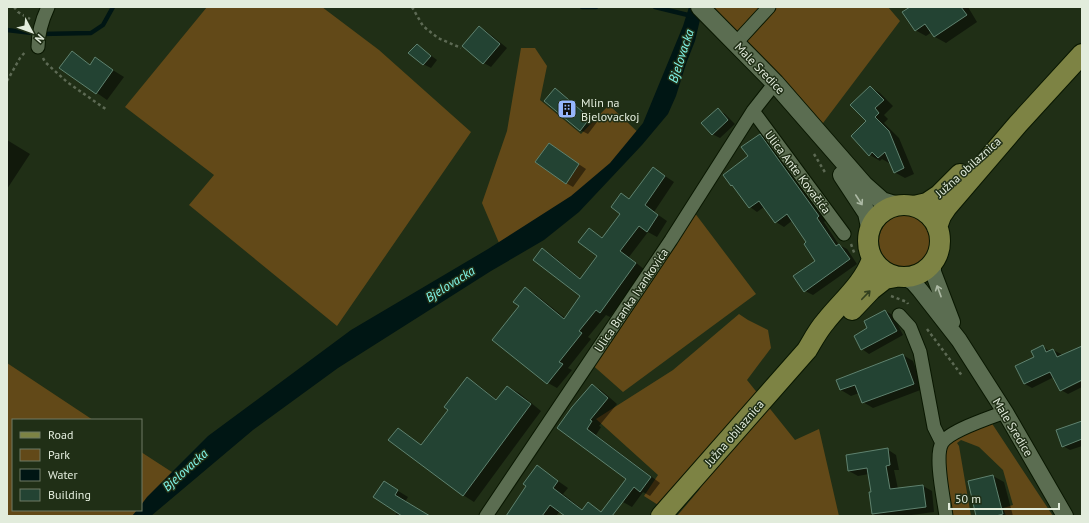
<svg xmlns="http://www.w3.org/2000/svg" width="1089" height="523" font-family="'PT Sans',sans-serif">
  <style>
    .green { fill: #624918 }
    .water { fill: #001614 }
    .shadow { fill: #0007 }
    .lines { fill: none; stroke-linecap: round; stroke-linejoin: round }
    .stream { stroke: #001614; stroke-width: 4.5 }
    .building { fill: #234333; stroke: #5f826f }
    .minor-casing { stroke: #091701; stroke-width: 15 }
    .tertiary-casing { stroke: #091701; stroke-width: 18 }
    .secondary-casing { stroke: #091701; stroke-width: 20 }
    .primary-casing { stroke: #091701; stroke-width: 22 }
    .path { stroke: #5d6a54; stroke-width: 2.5; stroke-dasharray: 3 3; stroke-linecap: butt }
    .minor { stroke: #5b6d51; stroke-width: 13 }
    .tertiary { stroke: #5b6d51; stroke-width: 16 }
    .secondary { stroke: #5b6d51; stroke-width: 18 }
    .primary { stroke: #7d8344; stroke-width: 20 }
    .oneway { stroke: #acb9a4 }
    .oneway2 { stroke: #33401f }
    .labels { text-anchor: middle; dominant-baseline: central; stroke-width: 3; stroke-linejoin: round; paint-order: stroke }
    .street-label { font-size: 12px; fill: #e2ecdc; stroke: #202f16 }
    .poi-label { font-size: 12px; fill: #e2ecdc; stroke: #202f16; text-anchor: start }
    .water-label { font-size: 13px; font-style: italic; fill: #81f8ec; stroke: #202f16 }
  </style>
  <rect width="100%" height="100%" fill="#202f16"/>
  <path class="green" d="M207,7H322L379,50L471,132L337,326L189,205L214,175L125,107Z
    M711,7H888L900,21L817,131Z
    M521,48H535L547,66L540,100L581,134L609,105L643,137L585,200L502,250L482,203L507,131Z
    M691,208L756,294L623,392L589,362Z
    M879 241a26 26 0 1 1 52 0a26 26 0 1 1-52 0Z
    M739,314L748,320L768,330L771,348L747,380L795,440L819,429L839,516H677L699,490L703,481L666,510L644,496L658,475L596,419L673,370Z
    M7,363L93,420H13V510H141V452L178,476L143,516H7Z
    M991,422L1053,516H1006L1003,508L1013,505L1003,470L979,447L961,440L957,443L959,446L971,516H951L944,477L946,442Z"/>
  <path class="water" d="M689,7H703L695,41L686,64L676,96L668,114L642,145L579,212L544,240L491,271L338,368L253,430L151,516H132L137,510H141V505L147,497L208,436L351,330L488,249L571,196L610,163L643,123L683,26Z"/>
  <path class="shadow" d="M912,7H968L977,22L946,43L935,37L932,32L926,36L915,30Z
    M479,27L486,31L507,48L491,67L484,63Z
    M417,45L437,60L431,68L423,64Z
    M72,53L91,65L95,59L124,77L107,100L61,68Z
    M870,87L880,93L893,106L884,115L888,119L884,123L899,138L914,174L905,178L894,172L890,162L889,163L882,159L880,161L870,155L868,121Z
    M555,90L562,94L597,122L588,134L580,130Z
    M718,110L725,114L735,124L720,138L712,134Z
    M760,135L768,139L827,220L824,222L839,245L847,249L857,264L813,295L805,291L817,261L808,243L793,220L784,227L776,222L764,207L757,212L750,207L735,187L732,186L724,176L749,157Z
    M7,140L30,154L7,189Z
    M556,149L586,169L573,187L566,183Z
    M653,168L674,182L654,212L667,221L657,237L648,232L629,257L645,270L610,317L606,315L588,337L591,339L568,368L572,370L557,388L548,383L520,306L525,289L535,294L565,318L582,296L543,249L552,255L581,279L599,256L589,229L603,238Z
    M885,311L893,315L903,335L869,354L862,349L869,329Z
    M1042,347L1050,351L1053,350L1061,354V356L1082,352V379L1063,388V390L1082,381V387L1068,394L1061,390L1054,377L1032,388L1025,384L1035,358Z
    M903,355L913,361L923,389L873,408L863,402L859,393L851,396L841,390L837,380Z
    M468,379L478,385L497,400L508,387L519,393L541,411L474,502L463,495L398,429L422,445L449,409Z
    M593,385L602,391L617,404L599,426L601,427L596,435L660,483L650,496L643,492L632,507L623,502L627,479L558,427Z
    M1082,422V446L1070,450L1063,446Z
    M887,449L896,455L899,470H894L898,489L923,486L932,491L934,512L904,516H877L873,514V492L869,474L858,476L849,471Z
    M538,467L568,488L563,494L583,510L588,503L608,516H567L560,511L556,516H507L527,486Z
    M993,476L1004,482L1013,516H977Z
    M395,489L408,497L405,502L428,516H395L397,512L375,497Z"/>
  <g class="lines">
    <path class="stream" d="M582,7H596
      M655,7L692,16
      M7,30L41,34L91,33L103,25L113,7"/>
  </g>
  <path class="building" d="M910,7H961L967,15L934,37L925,24L915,31L902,12Z
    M479,26L500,44L483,64L462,46Z
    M417,44L431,56L423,65L408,53Z
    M72,51L90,65L95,57L113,70L96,94L59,68Z
    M870,86L884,100L875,108L879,113L875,117L889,131L904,168L894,173L885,152L878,158L872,152L869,156L851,136L866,121L850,105Z
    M555,88L590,118L580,131L544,101Z
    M718,108L728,120L712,135L701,123Z
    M760,134L819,216L817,218L836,246L839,244L850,259L804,292L793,276L815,261L804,244L806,242L787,214L775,223L759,201L749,208L732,185L731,186L723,175L748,156L741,147Z
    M549,143L579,164L566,184L535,162Z
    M653,167L665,176L645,205L658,215L647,232L639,226L620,251L636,263L600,313L596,310L579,331L582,333L559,362L563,364L547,384L492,340L519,306L513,302L525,287L564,319L580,296L533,260L542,248L580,279L597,256L578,242L589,228L602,238L620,214L611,207L621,193L629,199Z
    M885,310L897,331L861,350L854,336L867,328L864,321Z
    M1043,345L1046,352L1053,349L1057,357L1082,346V380L1060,391L1050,372L1024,384L1015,366L1034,357L1031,351Z
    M903,354L914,384L862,403L855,385L840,390L836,380Z
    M467,377L496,400L507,386L531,404L463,496L388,440L398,428L421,445L448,410L444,407Z
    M592,384L608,398L590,420L592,421L587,429L651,477L640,492L634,487L612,516H565L550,505L542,516H506L526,486L523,484L537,465L558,481L553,488L582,510L588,502L601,512L626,479L557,428L572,407Z
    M1082,421V439L1062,447L1056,430Z
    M888,448L890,465L886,466L890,489L923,485L926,507L872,514L869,492H871L867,468L848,471L846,455Z
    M993,475L1003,514L996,516H976L968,481Z
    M384,481L398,490L395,495L430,516H402L373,497Z"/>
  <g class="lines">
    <g class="minor-casing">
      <path id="minor" d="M736,43L769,7
        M38,47C38,32 42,20 48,7
        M753,111L844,234
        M899,315L910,327L920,352L934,427L942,443
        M486,516L671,240L753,111L775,83
        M946,516C944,500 934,456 942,443C949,431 991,417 1005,412"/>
    </g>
    <g class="tertiary-casing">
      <path id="tertiary" d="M933,262V272L952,322
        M904,277L913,282L920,290L959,340L1005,412L1065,516"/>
    </g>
    <g class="secondary-casing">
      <path id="secondary" d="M700,7L775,83L864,185L882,201L895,205
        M842,175L867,213L870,227"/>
    </g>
    <g class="primary-casing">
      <path id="primary" d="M868 241a36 36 0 1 1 72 0a36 36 0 1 1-72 0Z
        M914,206L927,203L939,195L960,174
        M937,227L941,216L947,207L1018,124L1082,54
        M852,310L871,290L885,279L896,277
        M661,516L807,350C813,340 818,330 826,321C842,301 864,283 872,259"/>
    </g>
    <path class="path" d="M14,7L18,12L30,19
      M412,7L423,26L438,38L461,48
      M43,58L45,62L67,82L107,110
      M7,81L20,58L26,51
      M814,154L826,174
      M851,244L855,255
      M891,296L907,302L908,304
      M927,329L963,377"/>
    <use href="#minor" class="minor"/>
    <use href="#tertiary" class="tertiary"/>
    <use href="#secondary" class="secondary"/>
    <use href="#primary" class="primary"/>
  </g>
  <defs><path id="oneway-shaft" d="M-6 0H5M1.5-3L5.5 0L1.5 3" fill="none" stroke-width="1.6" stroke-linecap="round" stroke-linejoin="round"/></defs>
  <g class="oneway">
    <use href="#oneway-shaft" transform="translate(859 200) rotate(57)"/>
    <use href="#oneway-shaft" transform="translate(939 291) rotate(-110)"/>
  </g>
  <use class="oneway2" href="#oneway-shaft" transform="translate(866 295) rotate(-46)"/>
  <defs>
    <g id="building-square" transform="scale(1)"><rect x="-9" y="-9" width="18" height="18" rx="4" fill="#96b6fd" stroke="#202f16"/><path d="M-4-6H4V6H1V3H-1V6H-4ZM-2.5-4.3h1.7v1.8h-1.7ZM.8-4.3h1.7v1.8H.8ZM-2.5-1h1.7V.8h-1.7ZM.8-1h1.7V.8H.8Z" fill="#111"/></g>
  </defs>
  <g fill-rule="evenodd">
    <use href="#building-square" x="567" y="109"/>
  </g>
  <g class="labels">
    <g class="street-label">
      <text transform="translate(760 68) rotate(46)">Male Sredice</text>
      <text transform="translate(968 167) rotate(-42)">Južna obilaznica</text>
      <text transform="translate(798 172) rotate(53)">Ulica Ante Kovačića</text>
      <text transform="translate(631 300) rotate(-56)">Ulica Branka Ivankovića</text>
      <text transform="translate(1013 427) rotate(59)">Male Sredice</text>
      <text transform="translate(734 433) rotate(-49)">Južna obilaznica</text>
    </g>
    <g class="poi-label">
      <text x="581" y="102">Mlin na<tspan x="581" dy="14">Bjelovackoj</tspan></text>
    </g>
    <g class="water-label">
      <text transform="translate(681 56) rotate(-72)">Bjelovacka</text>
      <text transform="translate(450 284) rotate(-32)">Bjelovacka</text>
      <text transform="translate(185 470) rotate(-42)">Bjelovacka</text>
    </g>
  </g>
  <rect width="1089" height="523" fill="none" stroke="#e2ecdc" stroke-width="16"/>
  <rect x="12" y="419" width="130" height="92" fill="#202f16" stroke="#6e7b65"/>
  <rect x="20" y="432" width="20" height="6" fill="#7d8344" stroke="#6e7b65"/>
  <text x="48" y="439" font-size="12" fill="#e2ecdc">Road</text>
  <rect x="20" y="449" width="20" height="12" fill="#624918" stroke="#6e7b65"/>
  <text x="48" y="459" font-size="12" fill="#e2ecdc">Park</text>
  <rect x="20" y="469" width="20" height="12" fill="#001614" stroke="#6e7b65"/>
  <text x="48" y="479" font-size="12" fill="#e2ecdc">Water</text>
  <rect x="20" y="489" width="20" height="12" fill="#234333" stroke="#6e7b65"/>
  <text x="48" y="499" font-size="12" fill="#e2ecdc">Building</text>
  <g transform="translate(32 32) rotate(131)" stroke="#202f16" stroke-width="3" paint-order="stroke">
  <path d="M0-3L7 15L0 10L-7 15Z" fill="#e2ecdc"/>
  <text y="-6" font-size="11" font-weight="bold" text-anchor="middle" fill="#e2ecdc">N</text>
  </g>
  <path d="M949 503v6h110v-6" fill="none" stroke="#e2ecdc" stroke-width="2"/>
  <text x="955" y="503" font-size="12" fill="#e2ecdc" stroke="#202f16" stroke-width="3" paint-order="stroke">50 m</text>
</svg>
